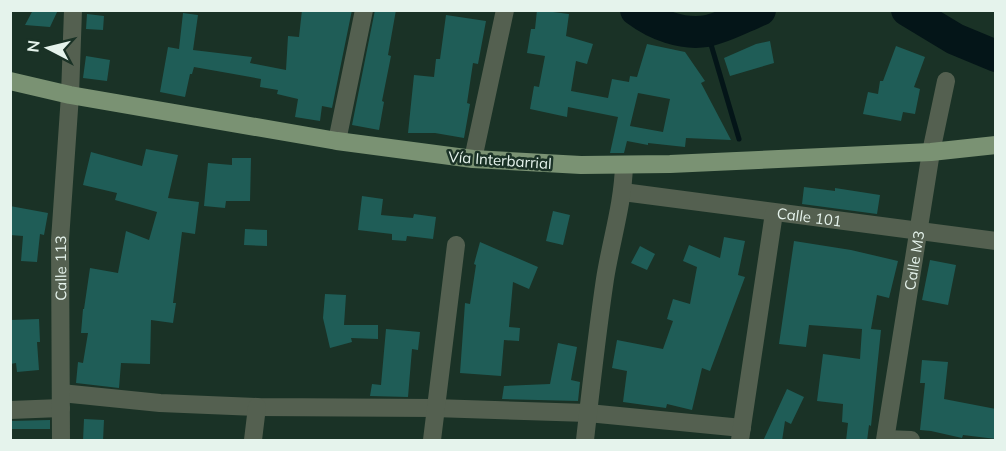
<svg xmlns="http://www.w3.org/2000/svg" width="1006" height="451" font-family="Mulish,sans-serif">
  <style>
    .lines { fill: none; stroke-linecap: round; stroke-linejoin: round }
    .stream { stroke: #041518; stroke-width: 5 }
    .river { stroke: #041518; stroke-width: 32 }
    .building { fill: #1f5d57; fill-rule: evenodd }
    .minor { stroke: #546050; stroke-width: 18 }
    .major { stroke: #7a9273; stroke-width: 18 }
    .labels { text-anchor: middle; dominant-baseline: central; stroke-width: 5; stroke-linejoin: round; paint-order: stroke }
    .street-label { font-size: 15px; fill: #e5f3ec; stroke: #1a3226 }
  </style>
  <rect width="100%" height="100%" fill="#1a3226"/>
  <g class="lines">
    <path class="stream" d="M707,31L739,139"/>
    <path class="river" d="M636,10C656,25 682,35 707,31C725,27 743,17 760,10
      M907,10L955,39L996,56"/>
  </g>
  <path class="building" d="M33,10H58L50,27L25,25Z
    M302,10H352L332,108L322,106L320,121L295,117L298,99L277,94L278,90L260,87L261,79L228,73L194,67L192,74H190L185,97L160,92L168,47L179,49L183,13L198,15L193,50L252,57L250,63L286,70L288,36L299,37Z
    M375,10H396L388,55L391,56L382,101L384,102L379,130L352,125Z
    M537,10L569,14L566,36L593,44L587,64L576,61L571,91L608,98L612,79L629,82L630,76L637,77L647,44L685,52L705,81L701,83L731,140L686,138L685,147L648,143V145L627,141L624,153H610L618,117L568,107L567,117L530,109L534,86L539,87L545,56L527,53L531,29H535ZM638,93L670,99L663,132L630,126Z
    M87,14L104,16L103,30L86,29Z
    M446,15L486,21L478,64L473,63L467,103L470,104L464,138L435,133H408L414,75L434,77L436,59H440Z
    M770,41L774,63L730,76L724,58L756,44Z
    M896,46L925,57L914,87L920,89L915,114L903,112L901,121L863,114L868,92L878,94L880,81H883Z
    M86,56L110,60L107,81L83,78Z
    M146,149L178,155L168,198L199,202L195,234L182,232L173,303H176L173,323L151,320L150,364L121,363L119,388L76,383L78,362L83,363L88,333H81L83,309H84L90,268L118,273L126,231L149,240L157,212L115,200L117,193L83,185L91,152L142,166Z
    M232,158H251L250,201H226L225,208L204,206L208,163L232,165Z
    M804,187L835,191V188L880,195L877,214L802,204Z
    M362,196L383,199L381,215L413,218L414,214L436,217L433,239L407,236L406,241L392,240V234L358,230Z
    M10,206L48,213L44,235L40,234L37,262L21,261L23,236L10,235Z
    M553,211L570,215L563,245L546,241Z
    M245,229L267,230V246L244,245Z
    M724,237L745,241L738,275L745,277L710,371L702,368L692,410L667,404L666,408L623,402L627,371L612,368L617,340L663,349L673,321L667,319L673,299L690,304L697,267L683,261L689,245L720,258Z
    M794,241L851,250L898,261L889,298L877,295L871,329L881,330L871,426L869,425L867,441H846L848,423L842,422L843,404L817,401L823,354L860,359L862,329L809,325L806,347L779,344Z
    M480,242L538,267L529,289L513,282L509,327L520,328L519,341L504,340L501,376L460,373L465,303L470,304L476,265L474,264Z
    M640,246L655,254L647,270L631,263Z
    M930,260L956,265L948,305L922,300Z
    M325,294L346,295L344,325H378V339L351,338L352,342L330,348L323,318Z
    M39,319L40,342H37L39,370L17,372L16,363L10,364V320Z
    M386,329L420,332L418,350L412,349L408,397L370,396L372,384L381,385Z
    M558,343L577,347L571,380L580,382L578,401L502,399L504,386L550,384Z
    M922,360L948,362L944,399L996,409V439L963,435L962,438L931,431L920,430L925,383H920Z
    M787,389L804,397L791,424L785,421L782,441H763Z
    M84,419L104,420L103,441H83Z
    M50,420V429H10V421Z"/>
  <g class="lines">
    <g class="minor">
      <path d="M337,141L364,10"/>
      <path d="M473,159L505,10"/>
      <path id="s1" d="M623,192L996,241"/>
      <path d="M61,393L160,403L257,407L434,408L588,413L742,428"/>
      <path d="M10,410L61,408"/>
      <path d="M886,439L911,440"/>
      <path id="s2" d="M61,440L60,240L70,95L73,10"/>
      <path d="M253,440L257,407"/>
      <path d="M432,440L456,245"/>
      <path d="M585,440C591,387 597,333 605,279C611,241 623,204 624,165"/>
      <path d="M740,440L774,213"/>
      <path id="s3" d="M885,440L931,152L946,81"/>
    </g>
    <path class="major" d="M10,81L70,95L337,141L473,159L581,165L670,164L931,152L996,145"/>
  </g>
  <g class="labels">
    <g class="street-label">
      <text transform="translate(500 160) rotate(4)">Vía Interbarrial</text>
      <text stroke="none"><textPath href="#s1" startOffset="188">Calle 101</textPath></text>
      <text stroke="none"><textPath href="#s3" startOffset="182">Calle M3</textPath></text>
      <text stroke="none"><textPath href="#s2" startOffset="172">Calle 113</textPath></text>
    </g>
  </g>
  <rect width="1006" height="451" fill="none" stroke="#e5f3ec" stroke-width="24"/>
  <g transform="translate(48 48) rotate(277)" stroke="#1a3226" stroke-width="4.5" paint-order="stroke">
  <path d="M0-4.5L10 22L0 15L-10 22Z" fill="#e5f3ec"/>
  <text y="-9" font-size="16" font-weight="bold" text-anchor="middle" fill="#e5f3ec">N</text>
  </g>
</svg>
